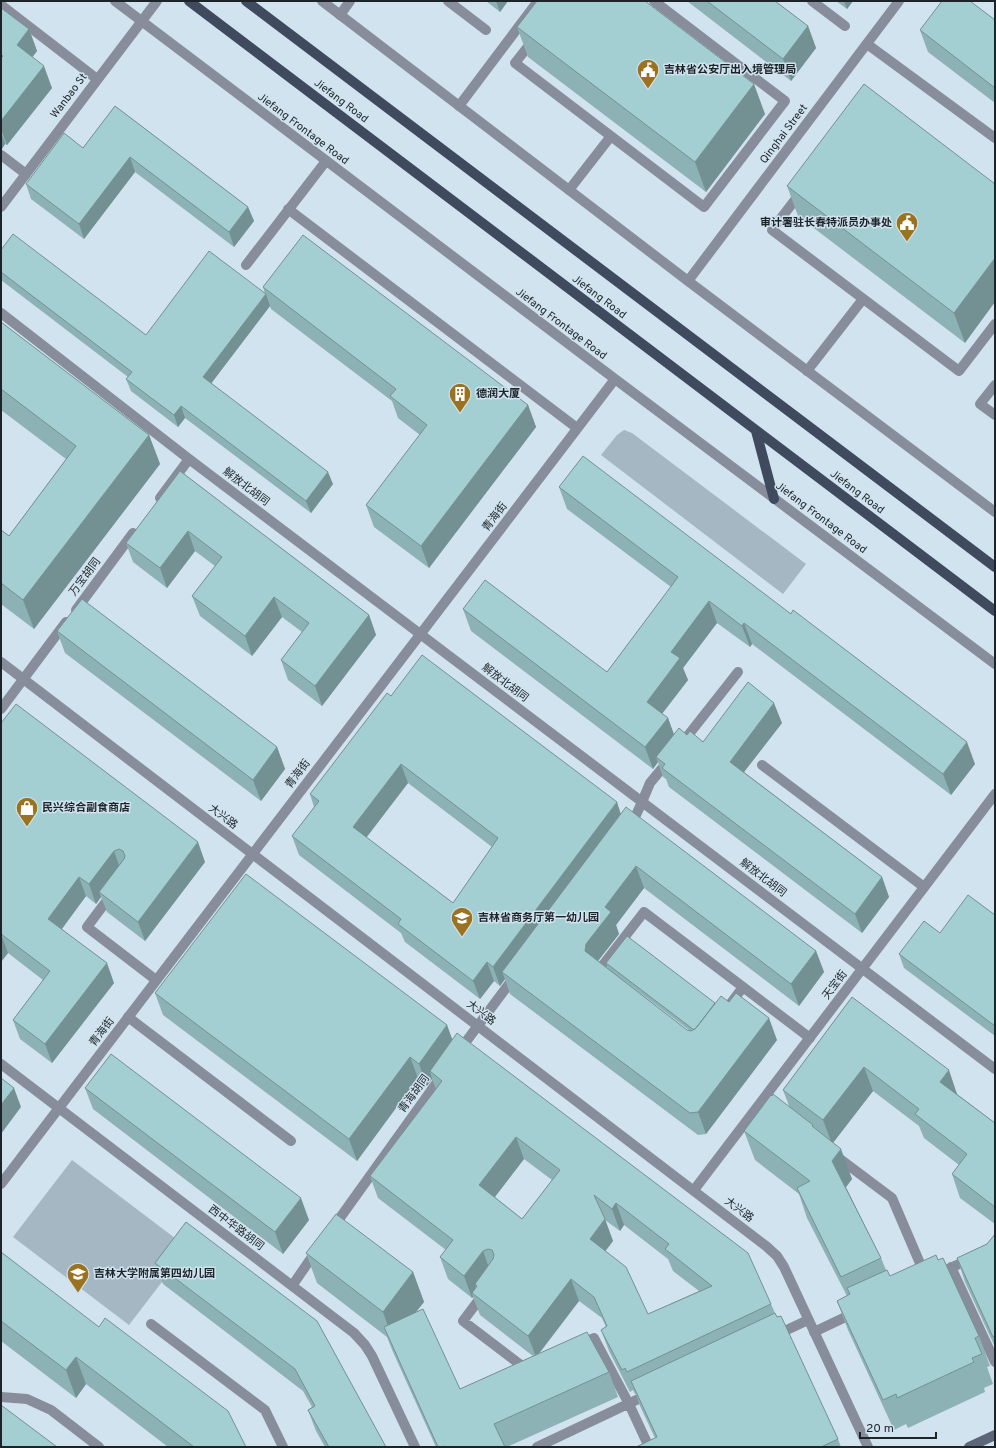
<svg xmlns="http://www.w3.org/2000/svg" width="996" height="1448" font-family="Overpass,'Noto Sans SC',sans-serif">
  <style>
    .green { fill: #a4b7c3 }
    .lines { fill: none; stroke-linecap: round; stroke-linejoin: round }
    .service { stroke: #878d9a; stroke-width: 10 }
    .minor { stroke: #878d9a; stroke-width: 10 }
    .tertiary { stroke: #878d9a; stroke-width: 10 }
    .secondary { stroke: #5d6678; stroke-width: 10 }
    .primary { stroke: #3f4a5f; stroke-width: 10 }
    .wall { fill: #8db2b5; fill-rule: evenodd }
    .shaded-wall { fill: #739193 }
    .building { fill: #a4cfd2; stroke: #739193; fill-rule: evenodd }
    .labels { text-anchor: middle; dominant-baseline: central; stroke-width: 3; stroke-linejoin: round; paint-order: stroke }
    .poi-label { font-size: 11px; font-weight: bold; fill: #1d2429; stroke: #d0e3ef; text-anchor: start }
    .street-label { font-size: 11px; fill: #1d2429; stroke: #d0e3ef }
  </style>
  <rect width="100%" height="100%" fill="#d0e3ef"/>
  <path class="green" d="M624,430L632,433L806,564L783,594L601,455L617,435Z
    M72,1160L188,1248L129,1325L13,1237Z"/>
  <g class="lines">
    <path class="service" d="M448,1L486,30
      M812,1L845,26
      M1,5L97,79
      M340,15L350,1
      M534,39L515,63L704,207L785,101L654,1
      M867,44L995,138
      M459,106L538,1
      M1,155L26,174
      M569,190L611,136
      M801,192L772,230L959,371L995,324
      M288,209L577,428
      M246,265L326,161
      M807,371L863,299
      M995,385L980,404L995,415
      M682,743L738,672
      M762,765L924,887
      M642,802L650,783L669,760
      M111,895L87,927L156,980
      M644,912L743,987L699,1046L599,970Z
      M743,987L810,1038
      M128,1017L291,1141
      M836,1156L892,1198L925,1275
      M951,1267L995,1362
      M935,1275L970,1259
      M484,1293L463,1321L526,1369L528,1368
      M151,1324L265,1410L283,1447
      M814,1332L856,1312
      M776,1335L808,1320
      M579,1345L594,1338L629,1404L649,1447
      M1,1397L27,1399L51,1410L99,1447
      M537,1447L649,1394"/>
    <path class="minor" d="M1,313L189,459L995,1069
      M160,498L189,459
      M76,610L133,533
      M1,709L66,622
      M628,826L636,815L642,802
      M459,1051L515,976
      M1,1064L354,1333L365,1345L372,1356L415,1447
      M694,1190L995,794
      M332,1229L443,1074
      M292,1286L316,1251"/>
    <path class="tertiary" d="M115,1L615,379L995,664
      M322,1L688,281L995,512
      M1,207L157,1
      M688,281L899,1
      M1,662L766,1246L777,1256L784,1267L868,1447
      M1,1184L615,379"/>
    <path class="secondary" d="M969,1447L995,1435"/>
    <path class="primary" d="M189,1L995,611
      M246,1L995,567
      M756,431L774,499"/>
  </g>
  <path class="wall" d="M486,1H508L500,12Z
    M687,1H775L808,26L816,48L791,81Z
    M836,1H853L847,9Z
    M1,8L29,29L37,51L32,57L52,88L7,145L5,144L1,149Z
    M995,20V103L928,52L920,30Z
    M517,27L765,114L706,192L528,57Z
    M115,106L248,207L254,221L234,247L135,172L84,239L31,199L26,184L83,148Z
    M995,184L965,343L798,216L787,186Z
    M1,250L146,335L265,294L263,287L528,405L536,427L429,568L374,527L366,505L420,435L398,418L392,401L271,309L270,306L211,383L333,484L311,513L185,418L178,427L131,391L126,379L128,377L1,280Z
    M1,322L149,435L160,464L34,629L1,604V530L9,536L66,459L1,410Z
    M180,471L369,615L376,635L322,706L288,680L281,660L302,632L282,617L252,656L200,616L192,596L215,566L195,551L167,588L133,562L126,543Z
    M559,487L975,764L951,795L752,644L750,647L717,623L683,668L688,680L662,714L668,718L674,735H687L703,742L782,723L744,772L882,877L889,897L862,933L669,787L666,779L663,777L658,762L653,769L471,631L463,609L607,672L671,587L567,509Z
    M57,631L277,747L285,769L261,801L65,653Z
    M391,696L621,814L816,951L824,972L799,1006L644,888L616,925L619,934L598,961L608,969L606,963L715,1003L777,1040L706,1134L698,1135L510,994L505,979L500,986L494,981L480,999L405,942L401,933L299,855L292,836L314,807L310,794ZM408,783L492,847L453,903L366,837ZM614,973L689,1030H687Z
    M1,723L205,862L145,941L107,912L101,897L96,904L86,896L62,929L114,983L52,1063L20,1039L13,1020L43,980L8,953L1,962Z
    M995,915V1036L904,968L899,954Z
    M155,993L447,1025L452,1040L771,1304L775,1313L838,1439L841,1447H636L655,1438L640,1406L636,1394H635L633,1390L630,1392L609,1351L601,1330L606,1327L602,1318L579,1301L539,1354L609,1372L618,1397L507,1447H436L393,1352L387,1337L317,1283L306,1253L413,1272L424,1302L415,1313L460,1389L533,1356L480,1315L473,1297L472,1298L448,1279L440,1257L446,1250L378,1198L370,1176L436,1089L432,1079L427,1086L418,1078L357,1161L163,1015ZM524,1159L552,1180L522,1219L495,1197ZM605,1220L620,1231L624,1225L668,1259L673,1271L699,1291L648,1314L605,1251L613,1241Z
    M852,997L957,1094L995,1123V1224L960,1198L952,1174L959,1165L924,1138L919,1126L873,1091L833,1143L852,1179L846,1187L881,1258L886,1270L890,1276L979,1336L990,1366L987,1367L993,1384L984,1388L985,1392L908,1428L906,1424L894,1430L848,1330L837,1301L847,1296L807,1218L799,1194L755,1160L744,1131L789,1106L783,1090Z
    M85,1088L309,1220L283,1254L93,1109Z
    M186,1222L386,1447H325L316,1431L308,1410L312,1407L303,1391L163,1284L155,1263Z
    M995,1234V1347L965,1282L957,1258L987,1244Z
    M1,1252L246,1447H168L86,1384L76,1398L1,1341Z"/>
  <path class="shaded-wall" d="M496,1H508L500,12Z
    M844,1H853L847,9Z
    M808,26L816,48L791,81L783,59Z
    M29,29L37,51L25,67L17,45Z
    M44,66L52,88L7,145L1,129V121Z
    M754,84L765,114L706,192L695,162Z
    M1,132L5,144L2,149L1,146Z
    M130,157L135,172L84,239L79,224Z
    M248,207L254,221L234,247L229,232Z
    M995,258V302L965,343L954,313Z
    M266,294L270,306L207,389L203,377Z
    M528,405L536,427L429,568L421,546Z
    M181,406L185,418L178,427L174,415Z
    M149,435L160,464L34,629L23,600Z
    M328,472L333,484L311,513L306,501Z
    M188,531L195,551L167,588L160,568Z
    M274,597L282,617L252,656L245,636Z
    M709,601L717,623L683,668L688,680L654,724L647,702L671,652Z
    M369,615L376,635L322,706L315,686Z
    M744,623L752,644L750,647L742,626Z
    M774,703L782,723L737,781L730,762Z
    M668,718L676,740L656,757L658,762L653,769L645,747Z
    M967,742L975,764L951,795L943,774Z
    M277,747L285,769L261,801L253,780Z
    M401,764L408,783L360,846L353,827Z
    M617,802L623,821L502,972L505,979L500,986L493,967Z
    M198,842L205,862L145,941L138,922Z
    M114,851L121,871L99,892L101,897L96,904L89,884Z
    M636,866L644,888L616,925L619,934L594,966L585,951L586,944L605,907Z
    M79,877L86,896L55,938L48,919Z
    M882,877L889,897L862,933L855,914Z
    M1,934L8,953L1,962Z
    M816,951L824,972L799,1006L791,984Z
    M487,962L494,981L480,999L473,981Z
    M107,963L114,983L52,1063L45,1044Z
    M769,1018L777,1040L706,1134L698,1112Z
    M447,1025L455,1047L430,1071L432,1079L427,1086L419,1064Z
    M410,1057L418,1078L357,1161L349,1139Z
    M864,1067L873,1091L832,1144L823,1120Z
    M949,1070L957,1094L949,1105L940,1082Z
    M14,1088L21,1107L1,1134V1105Z
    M516,1137L524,1159L487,1207L479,1185Z
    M841,1149L852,1179L843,1191L832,1161Z
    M301,1198L309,1220L283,1254L275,1232Z
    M616,1203L624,1225L620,1231L612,1209Z
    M605,1219L613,1241L598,1261L590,1239Z
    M483,1251L491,1273L477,1286L475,1284L477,1291L472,1293L473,1297L472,1298L464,1276Z
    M413,1272L424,1302L393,1341L383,1312Z
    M571,1279L579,1301L536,1357L528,1336Z
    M76,1357L86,1384L76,1398L66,1370Z"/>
  <path class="building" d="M537,1H645L754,84L695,162L517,27Z
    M707,1H775L808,26L783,59Z
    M942,1H970L995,20V88L920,30Z
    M1,8L29,29L17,45L44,66L1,121V58L3,56L1,55Z
    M864,84L995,184V258L954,313L787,186Z
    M115,106L248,207L229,232L130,157L79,224L26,184L64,133L83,148Z
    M13,234L146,335L209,251L266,294L203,377L328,472L306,501L181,406L174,415L126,379L132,372L1,272V250Z
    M303,235L528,405L421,546L366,505L427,425L390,396L396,389L263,287Z
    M1,322L149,435L23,600L1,583V530L9,536L76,446L1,389Z
    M583,456L791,614L793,610L967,742L943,774L744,623L742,626L709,601L671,652L680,658L647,702L668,718L645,747L463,609L485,580L607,672L678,577L559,487Z
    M180,471L369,615L315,686L281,660L309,623L274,597L245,636L192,596L222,557L188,531L160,568L126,543Z
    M82,599L277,747L253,780L57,631Z
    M422,655L617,802L493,967L487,962L473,981L398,924L401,919L292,836L319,801L310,794L387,693L391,696ZM401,764L498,838L453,903L353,827Z
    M748,682L774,703L730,762L882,877L855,914L662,768L665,764L656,757L679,728L687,735L690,731L703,742Z
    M16,704L198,842L138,922L99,892L124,859L125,856L123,851L119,849L114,851L89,884L79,877L48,919L107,963L45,1044L13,1020L50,971L1,934V723Z
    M626,807L816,951L791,984L636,866L605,907L611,912L586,944L585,951L687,1030L691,1031L696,1028L721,996L729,1002L736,993L769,1018L698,1112L690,1113L502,972Z
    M246,874L447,1025L419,1064L410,1057L349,1139L155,993Z
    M968,895L995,915V1026L899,954L924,921L940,933Z
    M627,936L715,1003L696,1028L694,1030L606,963Z
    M852,997L949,1070L940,1082L995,1123V1207L952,1174L967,1154L915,1114L919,1109L864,1067L823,1120L783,1090Z
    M457,1033L748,1253L771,1304L627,1372L625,1368L622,1370L601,1330L607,1326L594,1297L571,1279L528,1336L472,1293L477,1286L475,1284L493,1259L494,1255L492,1250L488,1249L483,1251L464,1276L440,1257L453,1240L370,1176L442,1081L430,1071ZM516,1137L560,1170L522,1219L479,1185ZM594,1195L612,1209L616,1203L669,1244L665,1249L712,1286L648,1314L626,1267L590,1239L605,1219Z
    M111,1054L301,1198L275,1232L85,1088Z
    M1,1078L14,1088L1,1105Z
    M773,1094L813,1125L812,1126L841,1149L832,1161L881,1258L841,1277L797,1188L810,1181L744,1131L771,1095L772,1096Z
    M336,1214L413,1272L383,1312L306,1253Z
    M186,1222L317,1321L386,1447H329L308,1410L315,1406L295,1369L155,1263Z
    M995,1234V1336L993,1337L957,1258L987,1244Z
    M1,1252L99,1327L105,1318L228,1411L246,1447H194L76,1357L66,1370L1,1321Z
    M936,1255L938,1260L943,1258L979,1336L975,1338L982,1354L972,1358L974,1362L897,1398L896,1394L883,1400L837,1301L850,1294L847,1288L887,1270L890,1276Z
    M423,1309L460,1389L587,1332L609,1372L494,1424L505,1447H445V1446L442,1447H438L384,1327Z
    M775,1313L777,1317L781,1316L838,1439L821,1447H636L657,1437L631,1381Z
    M1,1405L57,1447H1Z"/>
  <defs>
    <g id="civic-pin" transform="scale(1.15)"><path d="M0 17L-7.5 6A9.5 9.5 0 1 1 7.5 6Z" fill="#9b7320" stroke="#d0e3ef"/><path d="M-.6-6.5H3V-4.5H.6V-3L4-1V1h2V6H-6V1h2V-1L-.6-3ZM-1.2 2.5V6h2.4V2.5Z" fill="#fff"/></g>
    <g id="building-pin" transform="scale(1.15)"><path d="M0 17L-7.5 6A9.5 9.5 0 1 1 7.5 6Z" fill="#9b7320" stroke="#d0e3ef"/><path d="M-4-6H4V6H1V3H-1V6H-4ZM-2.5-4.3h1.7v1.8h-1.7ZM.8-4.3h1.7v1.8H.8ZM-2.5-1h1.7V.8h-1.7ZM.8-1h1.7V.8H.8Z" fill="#fff"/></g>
    <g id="shop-pin" transform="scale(1.15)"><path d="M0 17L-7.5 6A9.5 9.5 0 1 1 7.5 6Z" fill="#9b7320" stroke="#d0e3ef"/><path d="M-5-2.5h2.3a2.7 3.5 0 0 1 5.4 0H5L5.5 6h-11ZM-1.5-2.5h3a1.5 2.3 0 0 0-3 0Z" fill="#fff"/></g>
    <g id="school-pin" transform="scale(1.15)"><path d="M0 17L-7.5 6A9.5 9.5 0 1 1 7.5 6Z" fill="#9b7320" stroke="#d0e3ef"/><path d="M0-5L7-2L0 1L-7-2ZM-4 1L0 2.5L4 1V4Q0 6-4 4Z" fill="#fff"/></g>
  </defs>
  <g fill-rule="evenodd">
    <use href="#civic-pin" x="648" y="70"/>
    <use href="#civic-pin" x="907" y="223"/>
    <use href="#building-pin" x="460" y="394"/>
    <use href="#shop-pin" x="27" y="808"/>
    <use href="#school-pin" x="462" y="918"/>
    <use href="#school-pin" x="78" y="1274"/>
  </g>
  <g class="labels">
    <g class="poi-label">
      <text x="664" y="70">吉林省公安厅出入境管理局</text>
      <text x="892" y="223" text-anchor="end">审计署驻长春特派员办事处</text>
      <text x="476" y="394">德润大厦</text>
      <text x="42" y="808">民兴综合副食商店</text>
      <text x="478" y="918">吉林省商务厅第一幼儿园</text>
      <text x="94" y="1274">吉林大学附属第四幼儿园</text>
    </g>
    <g class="street-label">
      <text transform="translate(69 96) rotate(-53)">Wanbao St</text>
      <text transform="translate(341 101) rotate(37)">Jiefang Road</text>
      <text transform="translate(303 129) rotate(37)">Jiefang Frontage Road</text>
      <text transform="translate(784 134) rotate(-53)">Qinghai Street</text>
      <text transform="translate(599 297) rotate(37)">Jiefang Road</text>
      <text transform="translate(561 324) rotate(37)">Jiefang Frontage Road</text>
      <text transform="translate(246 487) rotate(37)">解放北胡同</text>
      <text transform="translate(857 492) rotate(37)">Jiefang Road</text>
      <text transform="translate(495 517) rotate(-53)">青海街</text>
      <text transform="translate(821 518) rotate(37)">Jiefang Frontage Road</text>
      <text transform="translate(85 577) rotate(-53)">万宝胡同</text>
      <text transform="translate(505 683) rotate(37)">解放北胡同</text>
      <text transform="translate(298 774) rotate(-53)">青海街</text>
      <text transform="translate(223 817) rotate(37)">大兴路</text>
      <text transform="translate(763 878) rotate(37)">解放北胡同</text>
      <text transform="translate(835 985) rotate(-53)">天宝街</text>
      <text transform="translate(481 1013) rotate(37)">大兴路</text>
      <text transform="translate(102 1032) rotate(-53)">青海街</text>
      <text transform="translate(414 1094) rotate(-54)">青海胡同</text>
      <text transform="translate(739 1210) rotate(37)">大兴路</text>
      <text transform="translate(236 1228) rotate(37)">西中华路胡同</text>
    </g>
  </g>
  <rect width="996" height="1448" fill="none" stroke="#1d2429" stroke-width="4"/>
  <path d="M860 1432v6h76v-6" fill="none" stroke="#1d2429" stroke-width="2"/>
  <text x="866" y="1432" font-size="12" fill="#1d2429" stroke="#d0e3ef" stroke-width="3" paint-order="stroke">20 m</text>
</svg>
